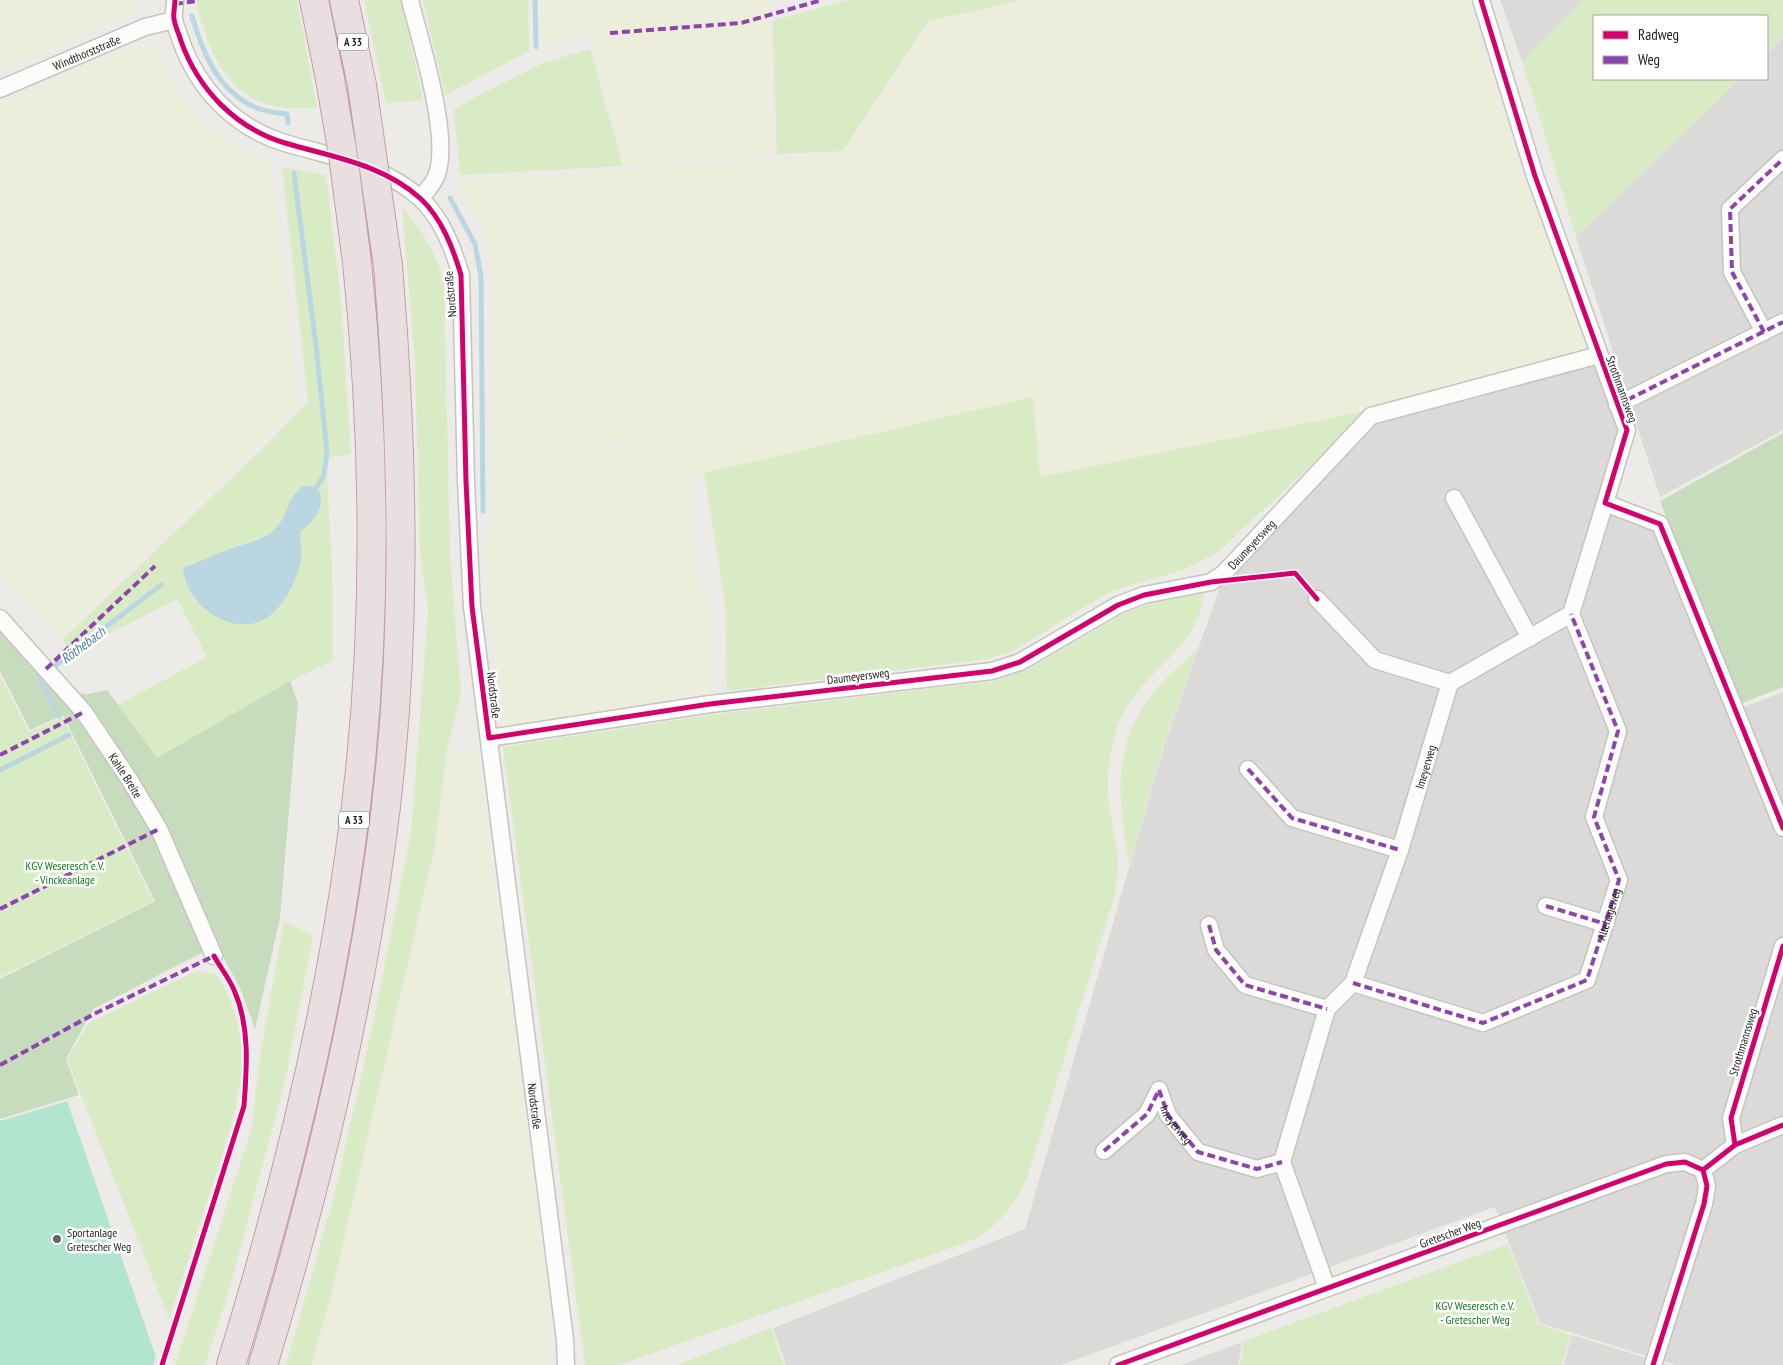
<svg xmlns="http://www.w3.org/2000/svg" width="1783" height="1365" font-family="'PT Sans Narrow',sans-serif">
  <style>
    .residential { fill: #dcdad8 }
    .farmland { fill: #ecedda }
    .grass { fill: #d8ebc5 }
    .forest { fill: #c6dcbc }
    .pitch { fill: #b2e5d0 }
    .water { fill: #bad7e1 }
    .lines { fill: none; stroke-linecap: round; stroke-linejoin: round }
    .stream { stroke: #bad7e1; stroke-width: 5 }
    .street-casing { stroke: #c5c4c3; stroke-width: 19 }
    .highway-casing { stroke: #c39da7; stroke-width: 30 }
    .street { stroke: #fcfcfb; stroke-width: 16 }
    .highway { stroke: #eadfe0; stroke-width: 28 }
    .highway-bridge-casing { stroke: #c39da7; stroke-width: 30; stroke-linecap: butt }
    .highway-bridge { stroke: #eadfe0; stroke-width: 28 }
    .quiet { stroke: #8e44ad; stroke-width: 4; stroke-dasharray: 8 4; stroke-linecap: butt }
    .cycleway-casing { stroke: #fff; stroke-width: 8 }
    .cycleway { stroke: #d6006c; stroke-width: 5 }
    .poi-dot { fill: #666664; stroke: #fff; stroke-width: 2 }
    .labels { text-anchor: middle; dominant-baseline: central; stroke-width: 5; stroke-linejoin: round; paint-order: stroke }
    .shield { fill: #fff; stroke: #626262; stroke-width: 1 }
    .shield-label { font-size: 11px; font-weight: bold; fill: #1e1e1e }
    .street-label { font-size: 12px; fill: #1e1e1e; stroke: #fff }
    .park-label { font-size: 12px; fill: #097f17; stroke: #fff }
    .poi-label { font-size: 12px; fill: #1e1e1e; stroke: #fff; text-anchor: start }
    .water-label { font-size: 14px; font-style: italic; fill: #4979b0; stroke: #fff }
  </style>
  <rect width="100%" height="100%" fill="#edebe7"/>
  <path class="residential" d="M1500,0H1584L1522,61Z
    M1783,38V430L1660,497L1576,237L1740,79H1767V53Z
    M1597,360L1620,428L1598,508L1655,528L1728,713L1783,692V1365H1676L1540,1323L1495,1207L1061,1365H786L773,1328L1025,1229L1164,746L1220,587L1371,416Z
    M1572,1335L1669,1365H1564Z
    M1242,1342L1238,1365H1181Z"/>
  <path class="farmland" d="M0,0H133L138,10L0,71Z
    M543,0H775L769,2L774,155L626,166L588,33L543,47Z
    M1027,0H1469L1524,179L1595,351L1371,410L1040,477L1033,398L693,475L629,444L492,445V272L488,239L461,190L459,179L628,170L844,153L929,22Z
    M150,43L156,47L180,94L210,127L242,149L271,164L298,402L295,409L61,638L0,574V104L106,57Z
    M492,446H629L691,476L695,570L712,613L713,695L501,729L488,607L484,542L492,524Z
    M448,751L477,753L545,1267L548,1365H312L332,1296L437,844Z"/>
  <path class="grass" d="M196,0H297L317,108C300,108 280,109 263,103C221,89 205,39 196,0Z
    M364,0H401L423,100L386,103Z
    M423,0H528L529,51L445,95Z
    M848,0H1021L928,21L843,151L777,154L772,21Z
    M1584,0H1783V38L1767,53V16H1594V79H1740L1576,237L1522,61Z
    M590,49L623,166L460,175L454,110L477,96L543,63Z
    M282,167L326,175L341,299L351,454L326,457L332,566L333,661L290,681L157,759L118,705L207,657L177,599L73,652L62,640L261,450L308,402Z
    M402,207C423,231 434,250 444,281L450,555L461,693L447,749L435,846L331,1295L311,1365H286L334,1196L373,1024L411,833L428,610L420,555L415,362Z
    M1033,397L1040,477L1371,410L1218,552L1183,570L1109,592L1013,651L988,659L727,691L725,603L704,473Z
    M1204,593C1198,643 1163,658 1136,694C1131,700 1126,706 1123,713C1108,746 1105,781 1111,817C1113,832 1119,850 1118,865C1118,875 1116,886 1115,895L1027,1178C1012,1209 1003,1221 973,1240L619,1365H585L503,747L710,715L994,681L1028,669L1125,613L1150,604Z
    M1198,648L1163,746L1129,866C1119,803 1110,747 1152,694C1165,678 1183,663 1198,648Z
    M0,675L29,732L62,717L153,901L0,977Z
    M284,921L313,936L285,1081L230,1287L205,1365H175L252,1127L260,1056Z
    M198,970L217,975C263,1049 234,1117 210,1193C196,1235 183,1277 169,1319L67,1059L89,1023Z
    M1508,1244L1539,1324L1571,1335L1562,1365H1240L1244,1341Z
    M771,1328L784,1365H677Z"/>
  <path class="forest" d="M1783,433V687L1737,705L1660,501Z
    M0,628L58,691L88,694L107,690L157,758L290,681L298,703L280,918L255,1029L241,990L217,945L93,1009L66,1059L79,1095L0,1119V979L155,901L63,715L30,730L0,671Z"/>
  <path class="pitch" d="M67,1101L156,1357L153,1365H0V1121Z"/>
  <path class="water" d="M303,486H310L320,492C323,511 315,520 301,531C299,540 302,549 301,558C299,575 288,598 276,610C244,645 186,610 183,568C198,563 212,555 227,550C242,544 265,541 276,528C289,514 286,499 303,486Z"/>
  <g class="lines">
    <path class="stream" d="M535,0L536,47
      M192,16C203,53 218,92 257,108C266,112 278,113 287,114L288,123
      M294,173L316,346L327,452L324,475L316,488
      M450,198L475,244L481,276L483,511
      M59,716L39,678L161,585
      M0,770L69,735"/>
    <g class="street-casing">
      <g id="street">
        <path id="s1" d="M175,0C175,6 173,13 174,19C175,26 179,34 181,41C198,89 235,128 285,143C332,157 383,164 421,199C442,219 453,248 461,275L466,481L472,607L565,1340L566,1365"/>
        <path d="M410,0C420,41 452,139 436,177C433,184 425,192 421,199"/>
        <path d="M1481,0L1535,176L1627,430L1605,503L1660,524L1783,828"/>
        <path id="s2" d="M0,89L145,27L174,20"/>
        <path d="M1764,332L1732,272L1730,209L1783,159"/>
        <path d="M1617,405L1783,322"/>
        <path d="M1454,498L1530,638"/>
        <path d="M1317,599L1375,660L1450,683"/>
        <path id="s3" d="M0,618L84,712L129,779L159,829L214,956"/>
        <path id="s4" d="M489,738L710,704L992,671L1020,662L1118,605L1144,595L1211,582L1223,574L1371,416L1599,355"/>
        <path d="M1248,769L1292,818L1400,850"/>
        <path d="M1546,906L1606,924"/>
        <path d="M1209,925L1216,950L1245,985L1327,1009"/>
        <path id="s5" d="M1353,983L1483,1023L1587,980L1619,880L1594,817L1618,731L1571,614"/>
        <path d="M1159,1090L1168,1115L1198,1152L1257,1169L1282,1162"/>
        <path d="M1735,1145L1731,1118L1783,946"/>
        <path d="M1104,1151L1147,1114L1159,1090"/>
        <path d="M1703,1170L1735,1145L1783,1125"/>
        <path id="s6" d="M1327,1288L1282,1162L1327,1009L1353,983L1400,850L1450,683L1571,614L1605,503"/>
        <path d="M1118,1365L1666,1164L1685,1162L1703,1170"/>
        <path d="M1653,1365L1704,1204L1707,1186L1703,1170"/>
      </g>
    </g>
    <g class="highway-casing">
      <path id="highway" d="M314,0L330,79
        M344,0L362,85
        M231,1365C283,1197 326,1026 350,851C378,657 377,457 357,262
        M263,1365C314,1197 356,1026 380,852C408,658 404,461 388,266"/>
    </g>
    <use href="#street" class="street"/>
    <use href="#highway" class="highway"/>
    <g class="highway-bridge-casing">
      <path id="highway-bridge" d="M330,79L343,155L357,262
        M362,85L388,266"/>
    </g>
    <use href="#highway-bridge" class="highway-bridge"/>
    <g class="quiet">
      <path d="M175,4L196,1"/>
      <path d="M610,33L741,23L822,0"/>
      <path d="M1764,332L1732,272L1730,209L1783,159"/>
      <path d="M1617,405L1783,322"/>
      <path d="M46,669L155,566"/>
      <path d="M0,755L84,712"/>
      <path d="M1248,769L1292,818L1400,850"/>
      <path d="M1546,906L1606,924"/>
      <path d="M0,909L159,829"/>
      <path d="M1209,925L1216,950L1245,985L1327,1009"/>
      <path d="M1353,983L1483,1023L1587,980L1619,880L1594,817L1618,731L1571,614"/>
      <path d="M0,1065L94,1014L214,956L216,961"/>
      <path id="s7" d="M1159,1090L1168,1115L1198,1152L1257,1169L1282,1162"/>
      <path d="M1104,1151L1147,1114L1159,1090"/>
    </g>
    <g class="cycleway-casing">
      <path id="cycleway" d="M175,0C175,6 173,13 174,19C175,26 179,34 181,41C198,89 235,128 285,143C332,157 383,164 421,199C442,219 453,248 461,275L466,481L472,607L489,738L710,704L992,671L1020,662L1118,605L1144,595L1211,582L1295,573L1317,599
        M1481,0L1535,176L1627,430L1605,503L1660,524L1783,828
        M1735,1145L1731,1118L1783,946
        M1703,1170L1735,1145L1783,1125
        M162,1365L244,1106C247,1067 250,1026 234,990C229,978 220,967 214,956
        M1118,1365L1666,1164L1685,1162L1703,1170
        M1653,1365L1704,1204L1707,1186L1703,1170"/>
    </g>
    <use href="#cycleway" class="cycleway"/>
  </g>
  <circle class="poi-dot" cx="57" cy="1239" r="5"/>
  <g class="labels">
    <g class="shield">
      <rect x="338" y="33.5" width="30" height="17" rx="4"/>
      <rect x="339" y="811.5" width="30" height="17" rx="4"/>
    </g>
    <g class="shield-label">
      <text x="353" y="42">A 33</text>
      <text x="354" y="820">A 33</text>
    </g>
    <g class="street-label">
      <text stroke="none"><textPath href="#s2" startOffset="94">Windthorststraße</textPath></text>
      <text transform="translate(450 294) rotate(-95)">Nordstraße</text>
      <text transform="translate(1622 389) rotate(70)">Strothmannsweg</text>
      <text stroke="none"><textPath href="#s4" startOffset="802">Daumeyersweg</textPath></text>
      <text transform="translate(858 676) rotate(-7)">Daumeyersweg</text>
      <text transform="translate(494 695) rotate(83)">Nordstraße</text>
      <text stroke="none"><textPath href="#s6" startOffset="558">Imeyerweg</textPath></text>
      <text stroke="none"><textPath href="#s3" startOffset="202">Kahle Breite</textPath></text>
      <text stroke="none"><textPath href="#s5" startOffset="318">Altehageweg</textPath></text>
      <text transform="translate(1743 1042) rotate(-73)">Strothmannsweg</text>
      <text stroke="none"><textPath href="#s1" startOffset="1264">Nordstraße</textPath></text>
      <text stroke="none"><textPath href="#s7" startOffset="39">Imeyerweg</textPath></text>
      <text transform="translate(1450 1233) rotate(-20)">Gretescher Weg</text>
    </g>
    <g class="park-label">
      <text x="65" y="865">KGV Weseresch e.V.<tspan x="65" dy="14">- Vinckeanlage</tspan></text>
      <text x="1475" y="1305">KGV Weseresch e.V.<tspan x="1475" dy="14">- Gretescher Weg</tspan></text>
    </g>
    <g class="poi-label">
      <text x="67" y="1232">Sportanlage<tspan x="67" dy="14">Gretescher Weg</tspan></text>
    </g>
    <g class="water-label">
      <text transform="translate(83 645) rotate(-37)">Röthebach</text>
    </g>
  </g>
  <rect x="1593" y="15" width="175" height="65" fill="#ffffff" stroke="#a5a5a5"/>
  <rect x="1603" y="31" width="25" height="8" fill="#d6006c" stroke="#a5a5a5"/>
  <text x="1638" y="40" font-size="15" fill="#1e1e1e">Radweg</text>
  <rect x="1603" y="56" width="25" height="8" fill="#8e44ad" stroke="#a5a5a5"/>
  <text x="1638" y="65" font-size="15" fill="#1e1e1e">Weg</text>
</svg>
